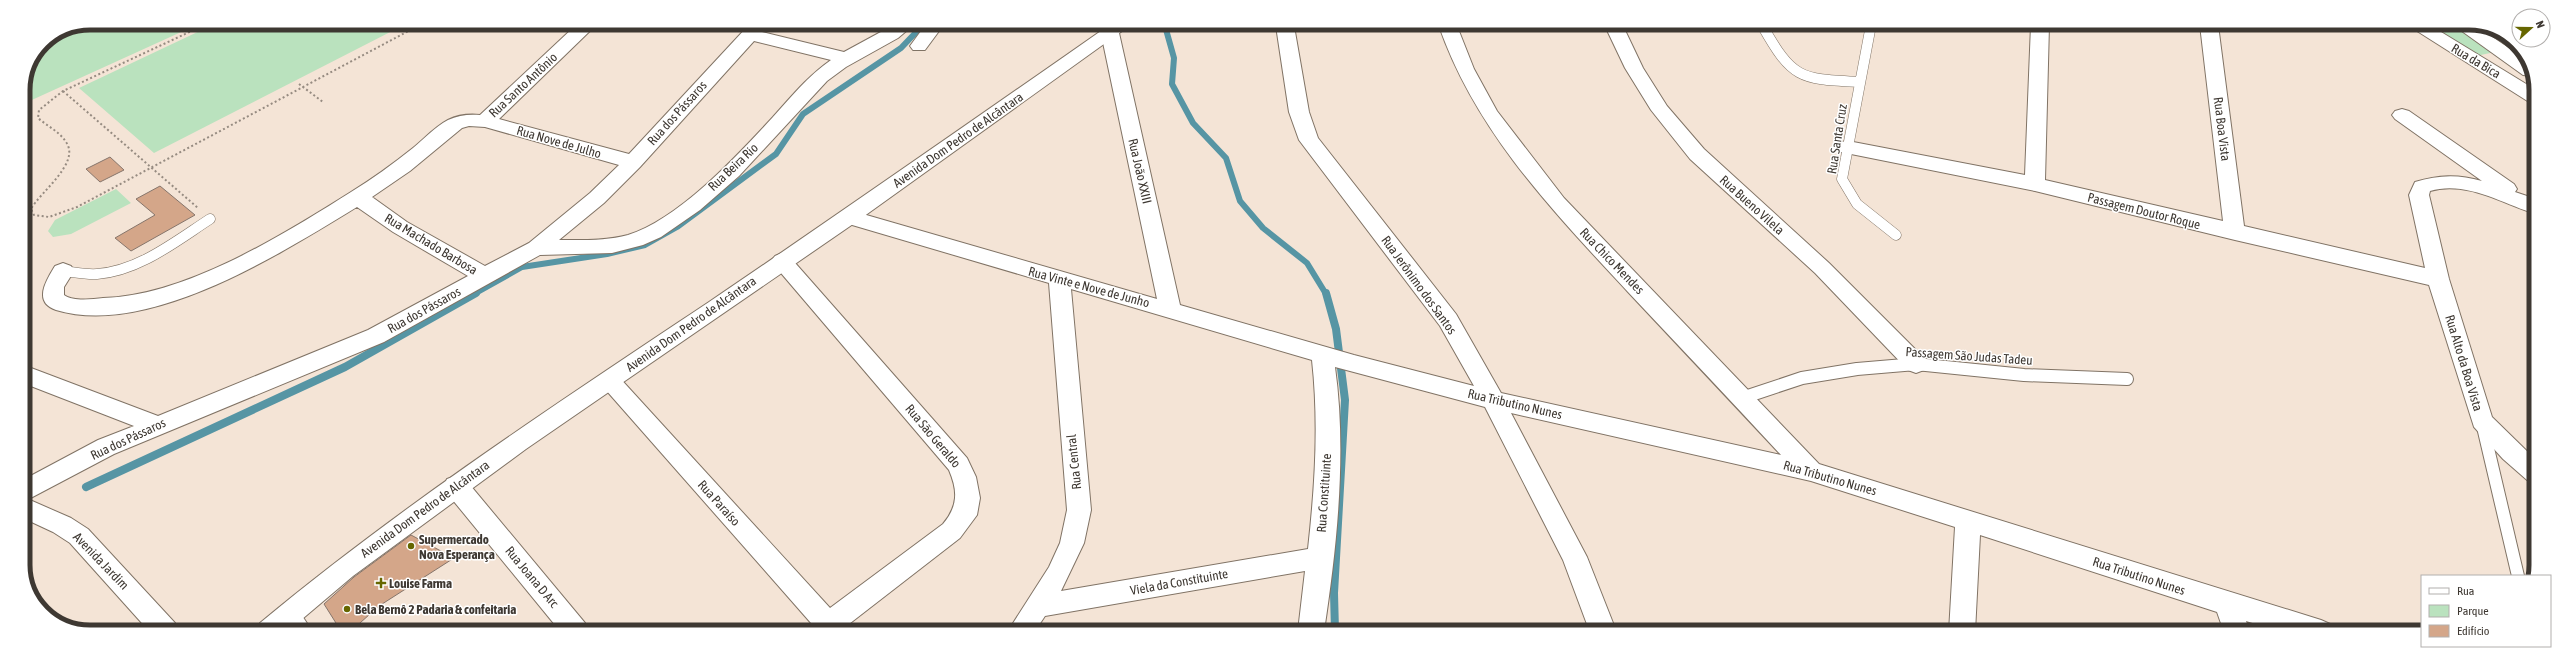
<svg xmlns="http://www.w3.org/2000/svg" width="2559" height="655" font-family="'Asap Condensed',sans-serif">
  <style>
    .green { fill: #bae2be }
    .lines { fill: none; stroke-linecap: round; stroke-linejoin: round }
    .stream-far1 { stroke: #5695a4; stroke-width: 6 }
    .stream { stroke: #5695a4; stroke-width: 8 }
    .building { fill: #d4a689; stroke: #86756b }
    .lane-far1-casing { stroke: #807365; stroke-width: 11 }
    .lane-casing { stroke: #807365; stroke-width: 14 }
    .street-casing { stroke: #807365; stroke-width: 2 }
    .secondary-casing { stroke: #807365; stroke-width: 2 }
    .path { stroke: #968b81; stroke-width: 2; stroke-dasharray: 2 2.5; stroke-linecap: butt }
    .lane-far1 { stroke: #fff; stroke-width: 10 }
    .lane { stroke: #fff; stroke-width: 12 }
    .street { fill: #fff; fill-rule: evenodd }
    .secondary { fill: #fff; fill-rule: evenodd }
    .poi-dot { fill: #660; stroke: #fff; stroke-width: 1.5 }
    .labels { text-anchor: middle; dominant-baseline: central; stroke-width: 3; stroke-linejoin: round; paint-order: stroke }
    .street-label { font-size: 13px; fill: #3e3832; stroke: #fff }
    .poi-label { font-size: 13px; font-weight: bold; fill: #3e3832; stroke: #fff; text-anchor: start }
    .rim { fill: none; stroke: #3e3832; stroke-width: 5 }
  </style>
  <rect width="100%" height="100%" fill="#f4e4d6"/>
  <path class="green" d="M2423,24H2455L2495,52L2476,56Z
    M400,27L154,153L79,88L206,28Z
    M64,28H190L23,104C23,64 32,49 64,28Z
    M116,189L131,203L71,234L53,237L48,231L55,220Z"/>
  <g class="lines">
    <path class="stream-far1" d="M1165,26L1174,58L1172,84L1193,123L1226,158L1240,201L1263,228L1307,263L1326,294
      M474,294L522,267L607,254L645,245L677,227L776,154L803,114L901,48L921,27"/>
    <path class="stream" d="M1326,293L1336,329L1345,400L1334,593L1335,631
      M86,487L345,367L476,293"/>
  </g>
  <path class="building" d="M110,157L124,170L100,182L86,169Z
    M160,186L195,215L131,251L115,238L155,215L136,199Z
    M411,535L454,558L379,606L351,631H341L324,604L354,577Z"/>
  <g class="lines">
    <g class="lane-far1-casing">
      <path id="lane-far1" d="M1762,25C1793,80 1800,79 1860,82
        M1871,25L1842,179L1857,204L1896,235
        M63,271C74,272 86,275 97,274C139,271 176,241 210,219"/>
    </g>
    <g class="lane-casing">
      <path id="lane" d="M1742,398L1802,378L1857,369L1916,364L2024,375L2127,379
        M2483,427L2518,576"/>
    </g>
    <g class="street-casing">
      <path id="street" d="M2406,24H2428L2536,90V104L2529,102Z
        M2452,24H2473L2525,59L2532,76L2523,75Z
        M2031,25H2049L2045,180L2223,221L2200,25H2218L2244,226L2425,268L2409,195L2415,182C2438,175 2458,174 2482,181L2395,119L2392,115L2395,111L2402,109L2409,111L2514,184L2517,189L2515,192L2536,199V214C2503,204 2466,180 2430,191L2429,195L2449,279L2492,417L2535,459V483L2527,480L2503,459L2474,427L2429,285L2235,240L2035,191L1841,152L1838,147L1841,142L1848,141L2025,175Z
        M1276,26H1294L1309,112L1318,138L1456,314L1501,393L1781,455C1730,400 1679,346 1628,292C1553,211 1476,132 1439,26H1457L1474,69L1497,111L1564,198L1819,464L2321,620L2330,624L2334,632H2282L2246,621L2250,632H2224L2217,612L1980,535L1975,632H1949L1955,527L1811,481L1511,413L1587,557L1615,628L1613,632H1586L1588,627L1563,560L1485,407L1335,367C1347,452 1337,547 1324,631H1298L1305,571L1045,616L1035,631H1008L1049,567L1060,543L1067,510L1049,283L842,222L839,217L842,212L849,210L1157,299L1101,33L1104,29H1116L1119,33L1180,305L1354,355L1474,386L1440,326L1299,140L1289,112ZM1071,289L1312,360C1319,423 1315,486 1308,549L1061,591L1084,543L1091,510Z
        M1605,26H1623L1643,68L1667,106L1704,149L1829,263L1924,358L1927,364L1924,370L1916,373L1908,370L1815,273L1690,159L1651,110L1625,68Z
        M574,27H594L499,119L629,154L747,27H766L762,32L844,52L890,27H911L898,38L846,67L827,81L739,176L700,210L661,237L643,245L612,253L540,255L384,342L114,454L23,502V480L98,440L134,426L23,383V371L31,368L39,371L158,416L368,330L468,276L393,232L357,207C281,253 149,338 56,310C32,302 47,279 55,266L63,263L71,266L74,271L64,287V295C74,302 92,299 103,298C185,296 283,235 351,192C372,179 393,164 413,148C424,139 435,127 448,120C458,115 470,114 480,115ZM754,41L831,60C808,76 791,97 773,117C737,156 679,219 628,235C606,241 582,240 559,240L604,203L640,167ZM469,126L485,127L619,165L590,193L529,243L485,266L407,222L372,197L410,171L462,128Z
        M924,27H942L925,50H913L910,46Z
        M782,253L789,256L967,458L976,477L980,498L977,515L960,538L840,631H807L811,623L598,381L601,375L609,372L617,375L830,608L943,524C958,506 958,491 949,470L775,266L771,261L775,256Z
        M456,476L465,479L585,623L589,631H560L447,493L444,486L447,479Z
        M288,605L297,608L312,631H284L275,616L279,608Z"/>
    </g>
    <g class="secondary-casing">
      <path id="secondary" d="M1108,26H1129L856,222L526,449L353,576L288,631H256L260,623C402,505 556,404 709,302C843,211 975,119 1108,26Z
        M23,497L71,518L88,529L175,623L179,631H149L70,543L53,532L23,518Z"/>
    </g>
    <path class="path" d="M198,28L63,91L39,110L38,118C47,126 60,132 66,142C81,163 40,192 31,209L34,215L49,217L77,207L416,27
      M299,84L323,102
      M63,91L198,208"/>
    <use href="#lane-far1" class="lane-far1"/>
    <use href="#lane" class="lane"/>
    <use href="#street" class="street"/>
    <use href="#secondary" class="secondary"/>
  </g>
  <g class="poi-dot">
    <circle cx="411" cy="546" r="4"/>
    <path d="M379 577h4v4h4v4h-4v4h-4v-4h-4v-4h4z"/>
    <circle cx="347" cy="609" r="4"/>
  </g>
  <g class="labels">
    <g class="street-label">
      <text transform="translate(2476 61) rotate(31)">Rua da Bica</text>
      <text transform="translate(523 85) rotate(-43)">Rua Santo Antônio</text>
      <text transform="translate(677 113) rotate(-48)">Rua dos Pássaros</text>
      <text transform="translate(2222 129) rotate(83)">Rua Boa Vista</text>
      <text transform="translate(1837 139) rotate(-81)">Rua Santa Cruz</text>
      <text transform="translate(958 140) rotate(-35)">Avenida Dom Pedro de Alcântara</text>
      <text transform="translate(559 142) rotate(16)">Rua Nove de Julho</text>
      <text transform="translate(733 167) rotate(-43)">Rua Beira Rio</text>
      <text transform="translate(1140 171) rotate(77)">Rua João XXIII</text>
      <text transform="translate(1752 205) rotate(42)">Rua Bueno Vilela</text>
      <text transform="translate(2144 211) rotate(14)">Passagem Doutor Roque</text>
      <text transform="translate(431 244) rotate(31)">Rua Machado Barbosa</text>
      <text transform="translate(1612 261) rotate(46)">Rua Chico Mendes</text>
      <text transform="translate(1419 285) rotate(54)">Rua Jerônimo dos Santos</text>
      <text transform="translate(1089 287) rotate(15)">Rua Vinte e Nove de Junho</text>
      <text transform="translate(424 310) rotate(-29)">Rua dos Pássaros</text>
      <text transform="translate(691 324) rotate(-35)">Avenida Dom Pedro de Alcântara</text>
      <text transform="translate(1969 356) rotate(4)">Passagem São Judas Tadeu</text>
      <text transform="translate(2464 363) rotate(73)">Rua Alto da Boa Vista</text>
      <text transform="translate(1515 404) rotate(13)">Rua Tributino Nunes</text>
      <text transform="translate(933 436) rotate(50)">Rua São Geraldo</text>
      <text transform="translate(128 439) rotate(-25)">Rua dos Pássaros</text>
      <text transform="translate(1074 462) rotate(-96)">Rua Central</text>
      <text transform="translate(1830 478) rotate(16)">Rua Tributino Nunes</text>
      <text transform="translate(1324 493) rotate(-86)">Rua Constituinte</text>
      <text transform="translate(719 503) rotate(48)">Rua Paraíso</text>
      <text transform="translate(425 509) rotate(-36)">Avenida Dom Pedro de Alcântara</text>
      <text transform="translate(101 561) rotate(46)">Avenida Jardim</text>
      <text transform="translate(2139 576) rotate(18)">Rua Tributino Nunes</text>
      <text transform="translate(532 577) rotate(50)">Rua Joana D Arc</text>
      <text transform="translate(1179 582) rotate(-10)">Viela da Constituinte</text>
    </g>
    <g class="poi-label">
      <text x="419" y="539">Supermercado<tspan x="419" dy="15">Nova Esperança</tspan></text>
      <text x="389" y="583">Louise Farma</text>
      <text x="355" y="609">Bela Bernô 2 Padaria &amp; confeitaria</text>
    </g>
  </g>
  <path d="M0 0H2559V655H0ZM90 30H2469A60 60 0 0 1 2529 90V565A60 60 0 0 1 2469 625H90A60 60 0 0 1 30 565V90A60 60 0 0 1 90 30Z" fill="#fff" fill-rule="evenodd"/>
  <path class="rim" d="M90 30H2469A60 60 0 0 1 2529 90V565A60 60 0 0 1 2469 625H90A60 60 0 0 1 30 565V90A60 60 0 0 1 90 30Z"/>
  <rect x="2421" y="575" width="130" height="72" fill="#ffffff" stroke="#b2afad"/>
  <rect x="2429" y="588" width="20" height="6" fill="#ffffff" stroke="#b2afad"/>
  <text x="2457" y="595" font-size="12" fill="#3e3832">Rua</text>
  <rect x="2429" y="605" width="20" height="12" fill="#bae2be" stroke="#b2afad"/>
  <text x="2457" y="615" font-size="12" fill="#3e3832">Parque</text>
  <rect x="2429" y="625" width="20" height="12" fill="#d4a689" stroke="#b2afad"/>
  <text x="2457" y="635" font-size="12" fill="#3e3832">Edifício</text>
  <g transform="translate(2531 28) rotate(69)"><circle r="19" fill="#ffffff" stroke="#b2afad"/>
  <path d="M0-3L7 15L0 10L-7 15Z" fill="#666600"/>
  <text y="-6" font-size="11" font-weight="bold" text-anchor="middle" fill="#3e3832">N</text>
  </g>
</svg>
